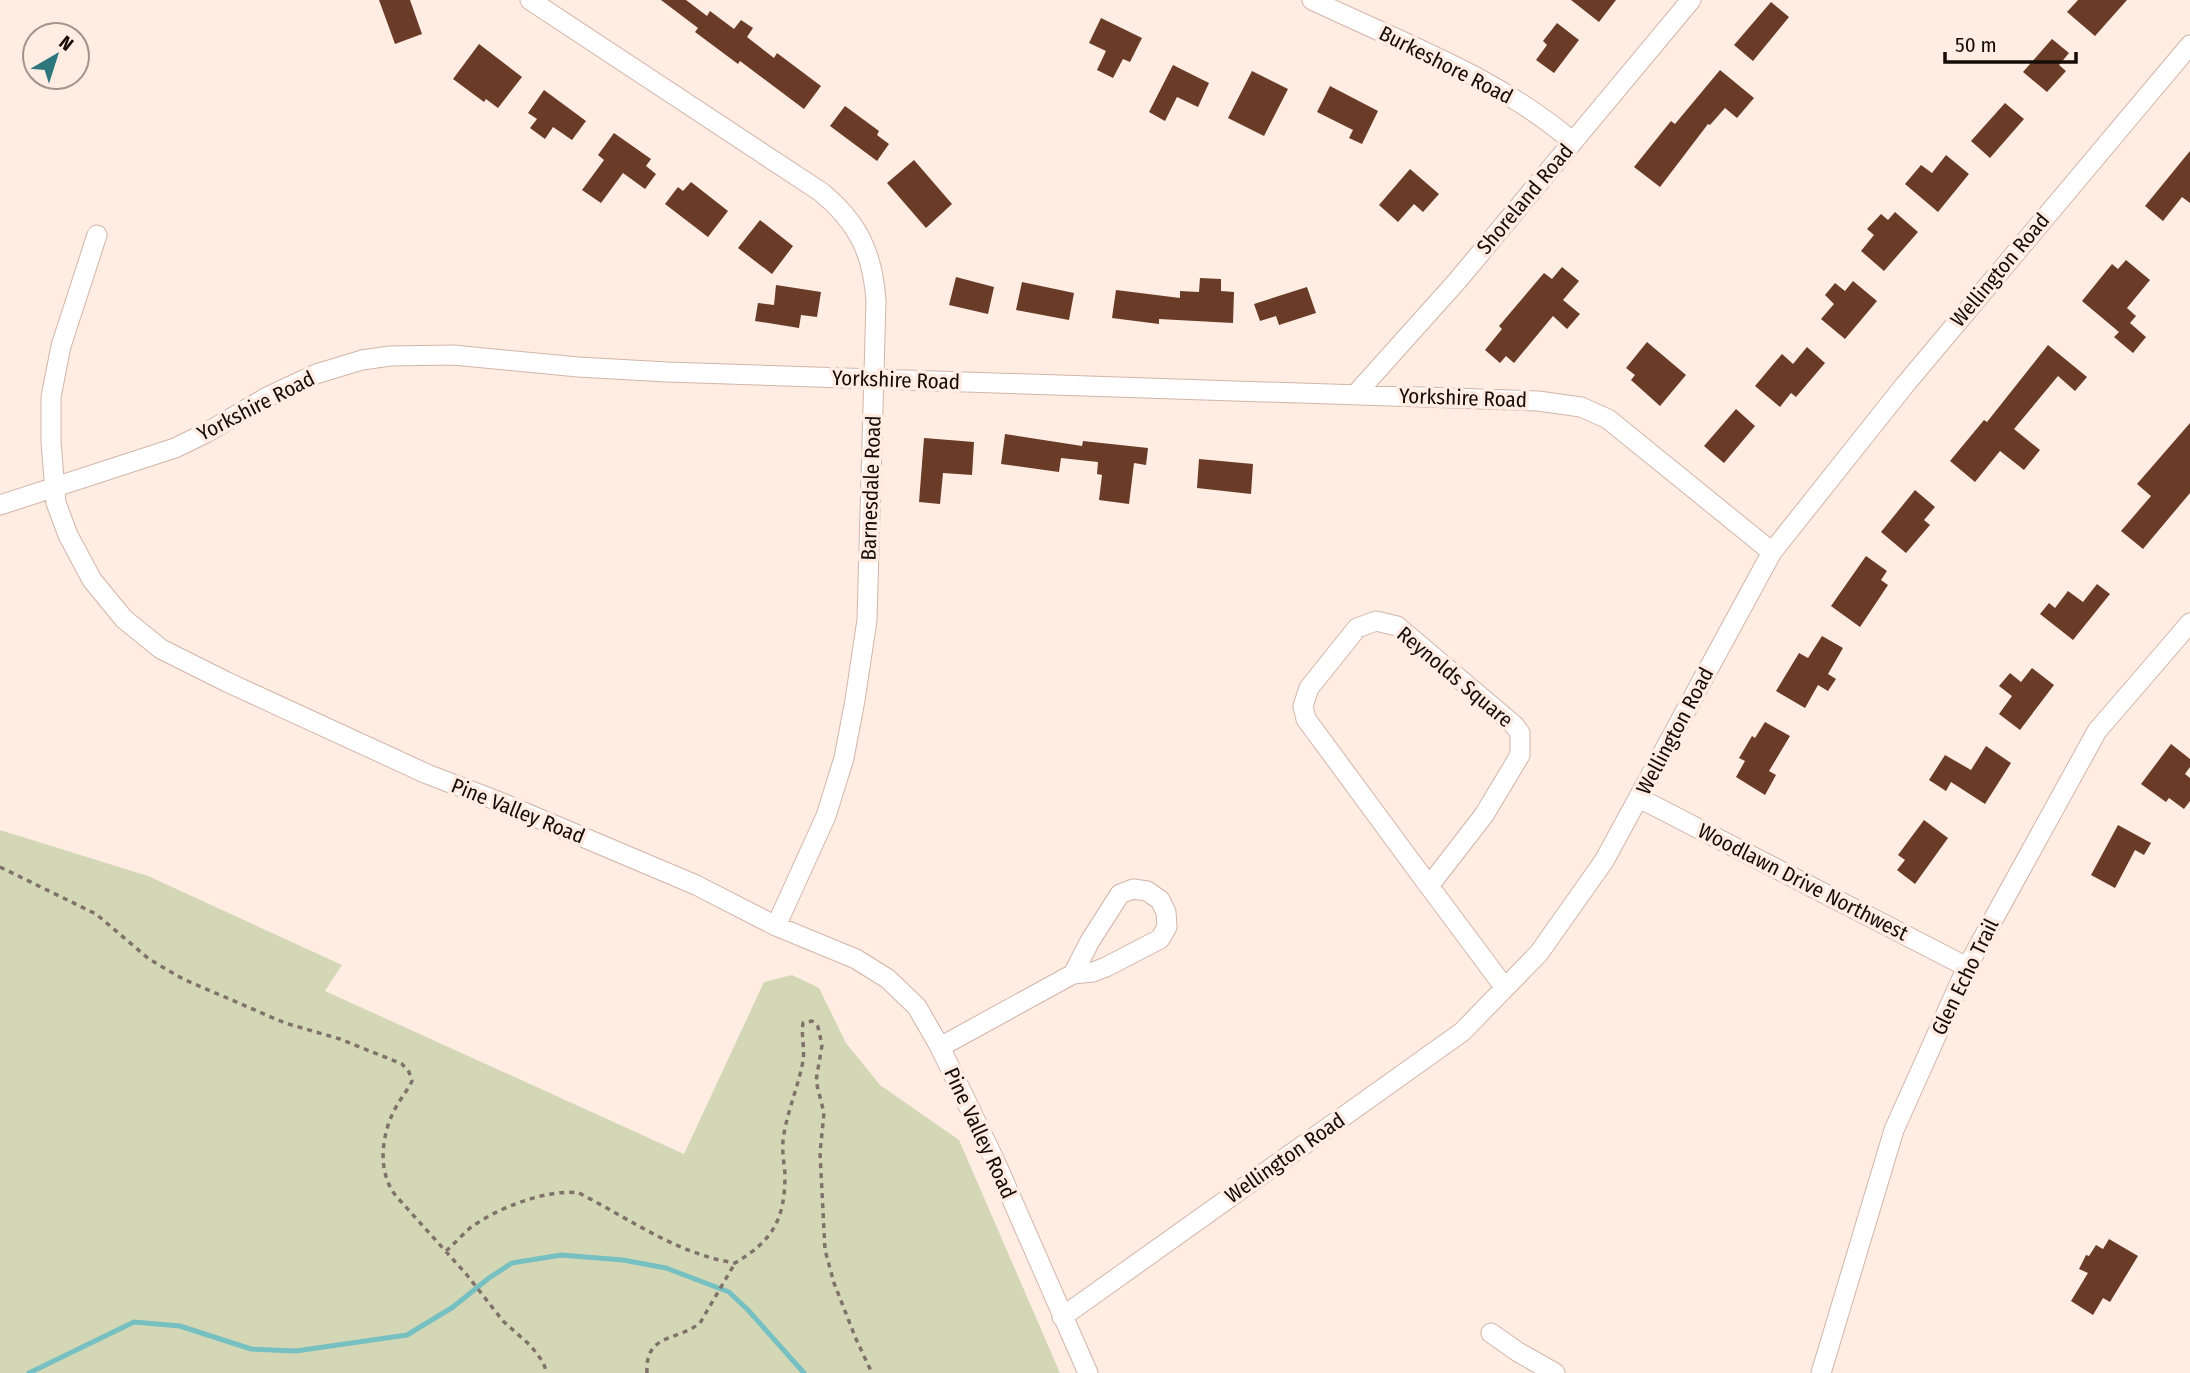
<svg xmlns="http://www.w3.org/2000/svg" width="2190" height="1373" font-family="'Fira Sans Condensed',sans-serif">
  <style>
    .green { fill: #d4d7b6 }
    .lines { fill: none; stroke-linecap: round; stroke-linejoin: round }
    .stream { stroke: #77c0c2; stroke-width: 5 }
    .building { fill: #6a3c27 }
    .minor-casing { stroke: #d3b5a8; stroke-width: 21 }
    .path { stroke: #80726b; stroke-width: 3.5; stroke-dasharray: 5 5; stroke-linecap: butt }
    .minor { stroke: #fff; stroke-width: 19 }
    .labels { text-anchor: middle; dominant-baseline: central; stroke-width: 7; stroke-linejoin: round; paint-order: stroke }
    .street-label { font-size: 21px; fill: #170d08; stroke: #ffece3 }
  </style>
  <rect width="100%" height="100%" fill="#ffece3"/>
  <path class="green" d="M0,830L148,876L342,965L325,991L684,1154L764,982L792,975L819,988L846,1043L880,1085L959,1140L1060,1373H0Z"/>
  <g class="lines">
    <path class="stream" d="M29,1373L134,1322L180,1326L251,1349L296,1351L407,1335L453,1307L489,1278L512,1263L561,1255L623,1260L666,1268L729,1292L748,1310L804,1373"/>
  </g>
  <path class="building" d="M379,0H410L422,34L395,44Z
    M661,0H686L707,16L710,11L734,29L741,20L753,28L747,37L774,58L777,53L821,86L804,109L740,61L738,64L695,32L698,28Z
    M1571,0H1616L1599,22Z
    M2078,0H2127L2095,36L2067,12Z
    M1771,2L1789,17L1753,61L1734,45Z
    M1101,18L1142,38L1130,62L1123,59L1113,78L1097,70L1106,51L1089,43Z
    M1557,23L1579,40L1554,73L1536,60L1547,45L1543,41Z
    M2052,39L2069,53L2059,65L2066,71L2047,92L2023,72Z
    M479,44L522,77L498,108L486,99L484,102L453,79Z
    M1173,65L1209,83L1198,107L1177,97L1165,121L1149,112Z
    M1720,70L1754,98L1737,118L1725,108L1710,125L1708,124L1660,187L1634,167L1671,121L1675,124Z
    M1252,71L1288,89L1264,136L1228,118Z
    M1330,86L1378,111L1362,144L1349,138L1353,130L1317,112Z
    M544,90L586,121L572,140L553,127L545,139L530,128L537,119L528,113Z
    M2005,103L2024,119L1990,158L1971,141Z
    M845,106L879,131L877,135L889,144L877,161L830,126Z
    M614,133L651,159L646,166L656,174L645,189L623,173L601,203L582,190L604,160L598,155Z
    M2190,151V203L2182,197L2163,221L2145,206Z
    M1946,155L1969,174L1938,212L1905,184L1921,165L1932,173Z
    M914,160L952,204L926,228L887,183Z
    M1410,169L1439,194L1423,212L1414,204L1398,222L1379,205Z
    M691,182L728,211L708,237L665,204L678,187L683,191Z
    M1895,212L1918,232L1884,271L1861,251L1874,235L1867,229L1881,214L1888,220Z
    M760,220L793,246L772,274L738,248Z
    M2126,260L2150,280L2127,308L2136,316L2130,323L2146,337L2133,353L2114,337L2119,332L2082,301L2112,264L2118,269Z
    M1562,267L1579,281L1563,300L1580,314L1567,329L1553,316L1514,363L1506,356L1500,363L1485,350L1502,329L1499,326L1544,273L1552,279Z
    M956,277L994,287L988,314L949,305Z
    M1200,278L1221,279V291L1234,292L1233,323L1159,319V324L1112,318L1116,290L1180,298V291L1199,292Z
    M1853,281L1877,301L1845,339L1821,319L1834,304L1825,295L1835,283L1845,291Z
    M1022,282L1074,293L1069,320L1016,310Z
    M776,285L821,292L817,317L801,315L799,328L755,321L758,303L774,305Z
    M1307,287L1316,313L1279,325L1276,316L1260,321L1254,304Z
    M1647,342L1686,375L1660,406L1631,380L1635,375L1626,368Z
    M2048,345L2087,377L2075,391L2058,376L2014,429L2040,450L2024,470L2000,451L1975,482L1950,461L1984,420L1987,422Z
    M1807,347L1825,363L1796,397L1791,393L1780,407L1755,386L1782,354L1793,364Z
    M1736,409L1755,426L1724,463L1704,446Z
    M2190,423V493L2143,549L2121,531L2151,496L2137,484Z
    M1005,434L1082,446L1083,441L1148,448L1146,465L1134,463L1129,504L1099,500L1102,475L1097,474L1098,462L1061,458L1059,472L1001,464Z
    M924,438L974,442L972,475L943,473L940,504L919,502Z
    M1199,459L1253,464L1251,494L1197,488Z
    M1915,490L1935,507L1924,520L1930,525L1906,553L1881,532Z
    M1866,556L1887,571L1881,580L1888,585L1860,627L1831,606Z
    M2097,584L2110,594L2073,640L2040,614L2049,603L2055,608L2068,591L2083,602Z
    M1822,636L1843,648L1828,674L1836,679L1828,691L1818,685L1805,708L1776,691L1799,653L1808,658Z
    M2032,668L2054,685L2020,730L1999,714L2012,696L1999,686L2010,673L2021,682Z
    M1765,722L1790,736L1769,771L1776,775L1765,795L1736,777L1745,761L1739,758L1752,736L1755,738Z
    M2171,744L2190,759V767L2185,774L2190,778V801L2184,809L2169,798L2166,802L2141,784Z
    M1986,746L2011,763L1985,804L1951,782L1946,791L1929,780L1945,755L1971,770Z
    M1924,820L1948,838L1915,884L1897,870L1905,860L1898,855Z
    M2118,825L2151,843L2144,855L2135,850L2115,888L2091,875Z
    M2109,1239L2138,1256L2110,1302L2103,1298L2093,1315L2071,1301L2088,1273L2079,1269L2086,1255L2089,1256L2096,1245L2103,1249Z"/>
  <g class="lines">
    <g class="minor-casing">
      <path id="minor" d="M530,0L821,192C858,222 873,254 876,301L867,620L855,700L844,758L826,816L776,926
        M1312,0C1400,42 1498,77 1573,142
        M97,235L61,346L51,397V442L56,503L68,535L92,580L124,619L161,649L227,682L427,774L495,800L696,885L776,926L856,959L888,979L917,1007L940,1047L995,1161L1088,1373
        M1355,395L1458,280L1691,0
        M0,505L175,448L206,433L267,397L316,374L362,360L390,356L453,355L578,367L667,372L1538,401L1581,407L1608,419L1772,552
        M1376,621L1397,626L1514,725L1520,733V755L1484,815L1429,886L1306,719L1303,706L1309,688L1357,628Z
        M1639,798L1967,967
        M1429,886L1505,988
        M940,1047L1073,974L1090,941L1120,894L1133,889L1147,891L1160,900L1166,912L1167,927L1160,939L1106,967L1093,972L1073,974
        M1062,1317L1462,1032L1539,953L1604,861L1772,552L1904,386L2190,45
        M1491,1333L1518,1352L1555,1373
        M1821,1373L1894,1130L1967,967L2097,731L2190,623"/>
    </g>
    <path class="path" d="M0,867L96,914L149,959L183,979L285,1023L340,1039L402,1064L409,1072L412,1081C406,1093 397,1103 392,1115C381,1140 378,1173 396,1196L467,1275L503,1321L531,1346L543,1362L547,1373
      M446,1251C454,1244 462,1235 470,1228C495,1209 548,1188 579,1193C630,1219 677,1254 735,1263C774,1240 785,1218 785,1174C784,1163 782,1152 783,1141C786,1114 798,1088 803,1061C805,1049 801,1036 803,1023L812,1021L818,1027L822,1045L816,1081L824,1113L820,1153L825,1250L834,1283L856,1339L872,1373
      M647,1373C645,1333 676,1342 700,1323L735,1263"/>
    <use href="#minor" class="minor"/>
  </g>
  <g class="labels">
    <g class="street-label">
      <text transform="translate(1446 65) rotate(27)">Burkeshore Road</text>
      <text transform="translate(1525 199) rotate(-50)">Shoreland Road</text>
      <text transform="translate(2000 270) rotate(-50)">Wellington Road</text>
      <text transform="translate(896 380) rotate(2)">Yorkshire Road</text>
      <text transform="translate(1463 398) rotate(2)">Yorkshire Road</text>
      <text transform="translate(256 406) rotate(-27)">Yorkshire Road</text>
      <text transform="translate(871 488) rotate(-88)">Barnesdale Road</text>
      <text transform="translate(1455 677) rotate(40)">Reynolds Square</text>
      <text transform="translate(1675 731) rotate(-62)">Wellington Road</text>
      <text transform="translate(518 811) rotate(22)">Pine Valley Road</text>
      <text transform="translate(1803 882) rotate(27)">Woodlawn Drive Northwest</text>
      <text transform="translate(1965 977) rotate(-64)">Glen Echo Trail</text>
      <text transform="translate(980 1133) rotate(65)">Pine Valley Road</text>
      <text transform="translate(1285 1158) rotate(-35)">Wellington Road</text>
    </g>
  </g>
  <g transform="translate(56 56) rotate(39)"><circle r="33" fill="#ffece3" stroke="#a2938b" stroke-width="2"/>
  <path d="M0-5L12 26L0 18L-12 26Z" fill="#2d777c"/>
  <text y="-10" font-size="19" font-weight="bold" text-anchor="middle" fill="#170d08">N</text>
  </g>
  <path d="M1945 52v10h131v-10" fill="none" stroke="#170d08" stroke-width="3.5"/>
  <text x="1955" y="52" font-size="21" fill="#170d08" stroke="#ffece3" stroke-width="5" paint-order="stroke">50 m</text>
</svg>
